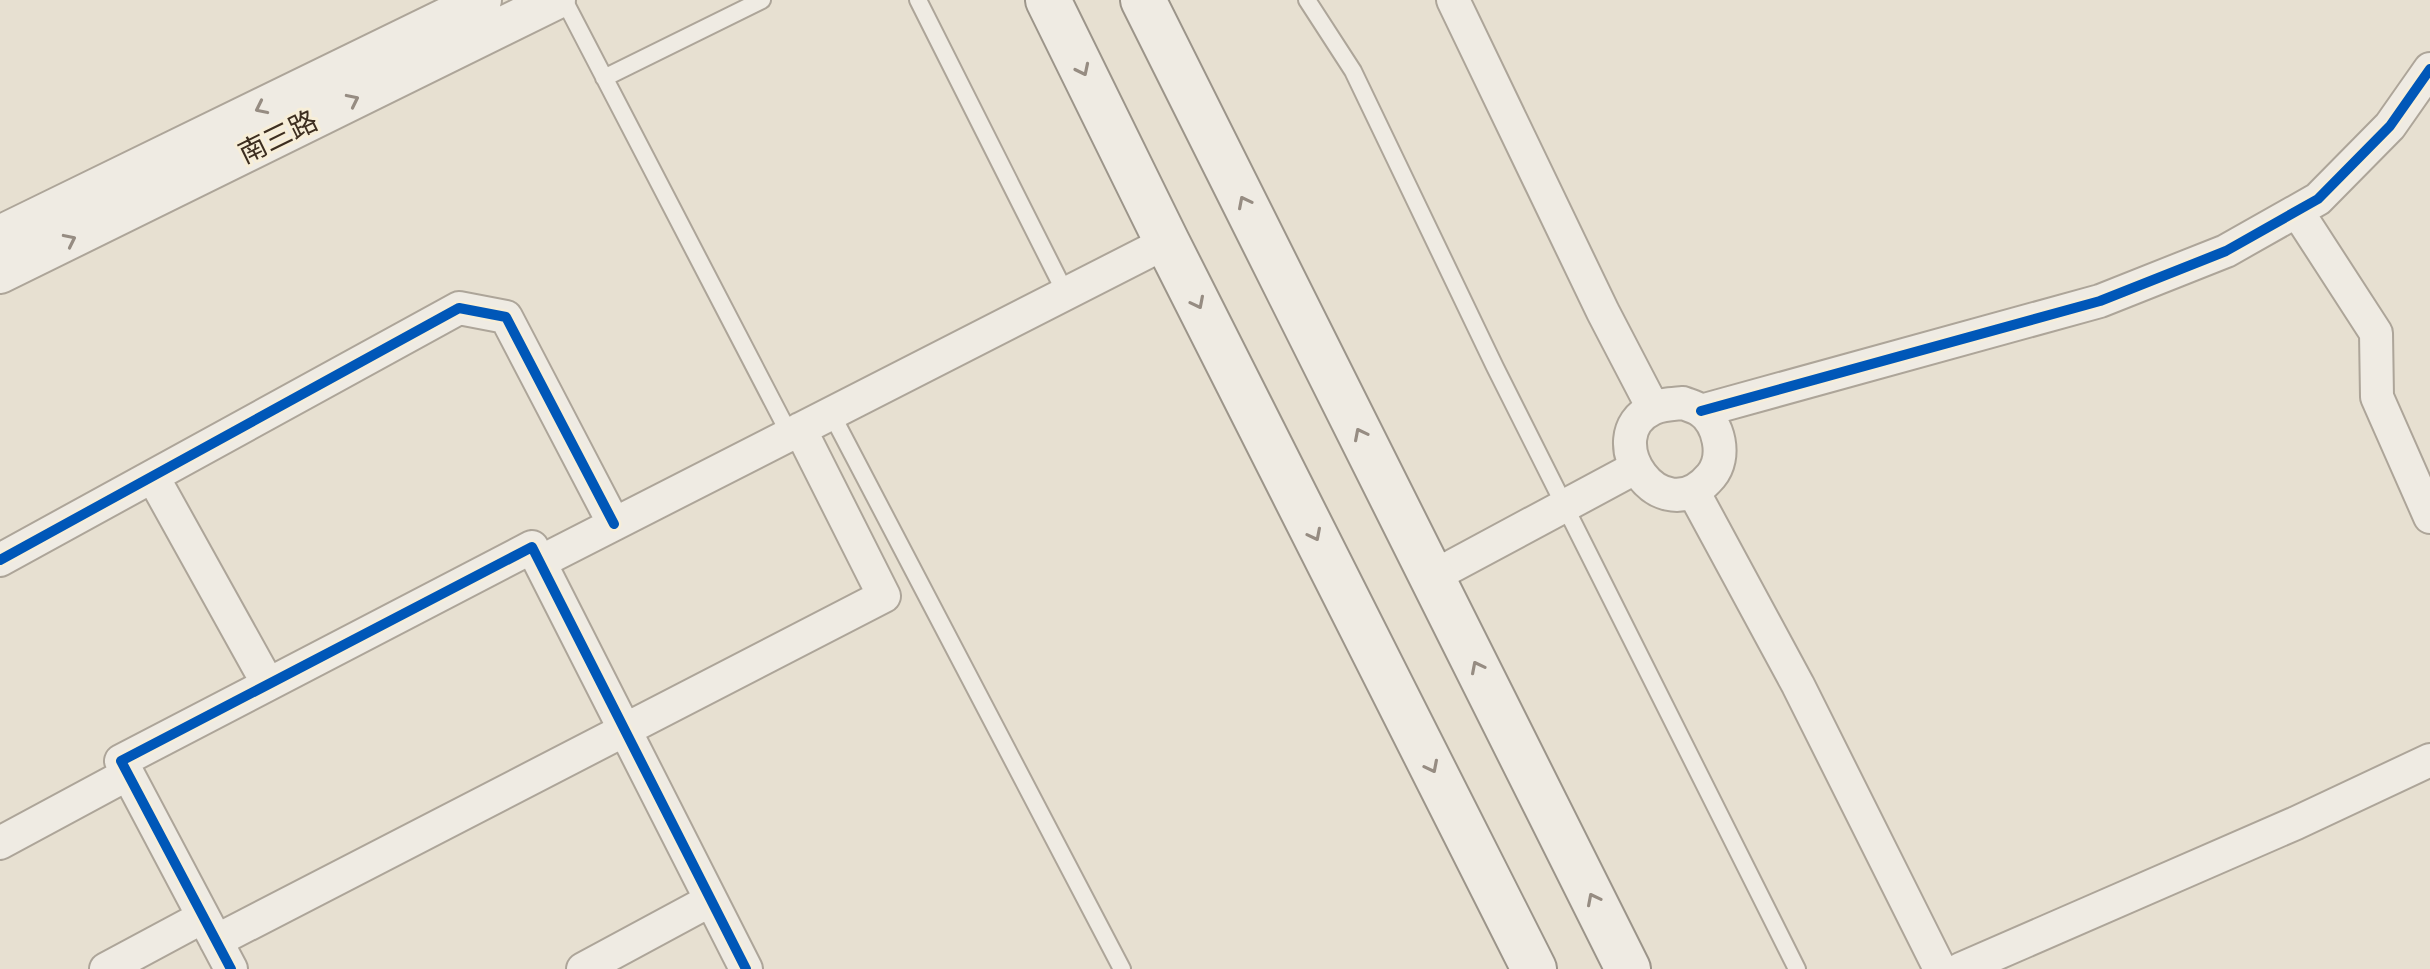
<svg xmlns="http://www.w3.org/2000/svg" width="2430" height="969" font-family="'Times New Roman','Noto Sans SC',serif">
  <style>
    .lines { fill: none; stroke-linecap: round; stroke-linejoin: round }
    .service-casing { stroke: #ada599; stroke-width: 20 }
    .minor-casing { stroke: #ada599; stroke-width: 36 }
    .tertiary-casing { stroke: #ada599; stroke-width: 42 }
    .secondary-casing { stroke: #9c958a; stroke-width: 48 }
    .service { stroke: #efebe3; stroke-width: 16 }
    .minor { stroke: #efebe3; stroke-width: 32 }
    .tertiary { stroke: #efebe3; stroke-width: 38 }
    .secondary { stroke: #efebe3; stroke-width: 44 }
    .cycleway-casing { stroke: #f7eed8; stroke-width: 15 }
    .cycleway { stroke: #0057b8; stroke-width: 10 }
    .oneway { stroke: #968c82 }
    .labels { text-anchor: middle; dominant-baseline: central; stroke-width: 6; stroke-linejoin: round; paint-order: stroke }
    .street-label { font-size: 28px; fill: #3d2e20; stroke: #f7eed8 }
  </style>
  <rect width="100%" height="100%" fill="#e7e0d1"/>
  <g class="lines">
    <g class="service-casing">
      <path id="service" d="M564,0L790,435
        M918,0L1066,294
        M1307,0L1353,71L1495,367L1797,969
        M604,78L762,0
        M831,413L1122,969"/>
    </g>
    <g class="minor-casing">
      <path id="minor" d="M1453,0L1603,312L1653,408
        M2297,211L2376,333L2377,397L2430,517
        M1683,403C1688,405 1695,407 1700,410C1719,423 1727,457 1711,476C1661,536 1595,436 1652,409C1661,404 1673,404 1683,403Z
        M1701,411L2100,301L2226,251L2318,199L2390,126L2430,69
        M153,477L268,684
        M1693,491L1798,685L1940,969
        M0,560L459,308L506,317L614,524
        M540,562L1167,242
        M1432,577L1635,468
        M0,843L128,774
        M216,941L884,596L800,429
        M106,969L203,917
        M231,969L121,761L532,547L746,969
        M583,969L711,900
        M1961,969L2296,823L2430,760"/>
    </g>
    <g class="tertiary-casing">
      <path id="tertiary" d="M0,235L482,0
        M0,274L556,0"/>
    </g>
    <g class="secondary-casing">
      <path id="secondary" d="M1048,0L1167,242L1534,969
        M1143,0L1628,969"/>
    </g>
    <use href="#service" class="service"/>
    <use href="#minor" class="minor"/>
    <use href="#tertiary" class="tertiary"/>
    <use href="#secondary" class="secondary"/>
    <g class="cycleway-casing">
      <path id="cycleway" d="M1701,411L2100,301L2226,251L2318,199L2390,126L2430,69
        M0,560L459,308L506,317L614,524
        M231,969L121,761L532,547L746,969"/>
    </g>
    <use href="#cycleway" class="cycleway"/>
  </g>
  <defs><path id="oneway-chevron" d="M-2-3.5L2.5 0L-2 3.5" fill="none" stroke-width="1.6" stroke-linecap="round" stroke-linejoin="round" transform="scale(2)"/></defs>
  <g class="oneway">
    <use href="#oneway-chevron" transform="translate(1083 70) rotate(64)"/>
    <use href="#oneway-chevron" transform="translate(353 100) rotate(-26)"/>
    <use href="#oneway-chevron" transform="translate(261 108) rotate(154)"/>
    <use href="#oneway-chevron" transform="translate(1244 202) rotate(-117)"/>
    <use href="#oneway-chevron" transform="translate(70 240) rotate(-26)"/>
    <use href="#oneway-chevron" transform="translate(1198 303) rotate(63)"/>
    <use href="#oneway-chevron" transform="translate(1360 434) rotate(-117)"/>
    <use href="#oneway-chevron" transform="translate(1315 535) rotate(63)"/>
    <use href="#oneway-chevron" transform="translate(1477 667) rotate(-117)"/>
    <use href="#oneway-chevron" transform="translate(1432 767) rotate(63)"/>
    <use href="#oneway-chevron" transform="translate(1593 899) rotate(-117)"/>
  </g>
  <g class="labels">
    <g class="street-label">
      <text transform="translate(278 137) rotate(-26)">南三路</text>
    </g>
  </g>
</svg>
